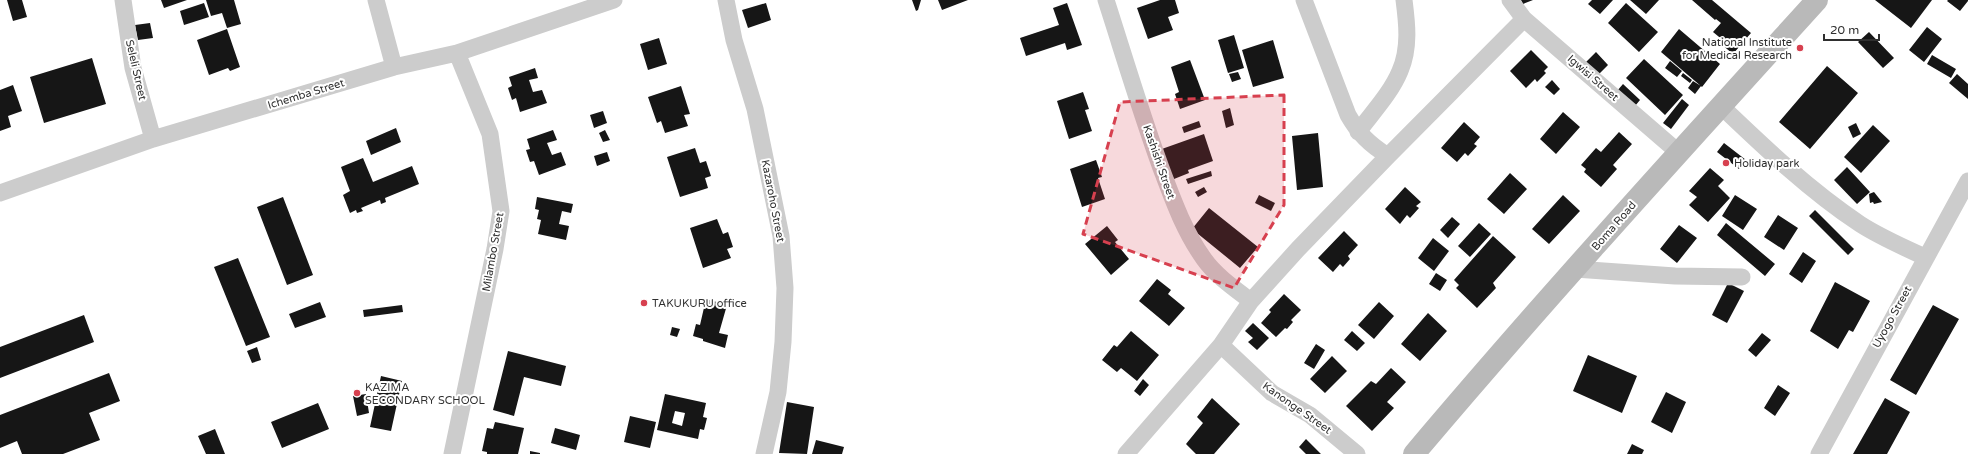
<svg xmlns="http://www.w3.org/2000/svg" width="1968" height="454" font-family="'Varela Round',sans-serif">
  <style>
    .building { fill: #161616; fill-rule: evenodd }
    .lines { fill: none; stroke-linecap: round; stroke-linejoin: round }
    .street { stroke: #ccc; stroke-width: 17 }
    .secondary { stroke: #b9b9b9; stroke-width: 22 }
    .marked { fill: #d7404f; fill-opacity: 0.2; stroke: #d7404f; stroke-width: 3; stroke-dasharray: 8 5; stroke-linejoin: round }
    .poi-dot { fill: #d7404f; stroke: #fff; stroke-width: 1.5 }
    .labels { text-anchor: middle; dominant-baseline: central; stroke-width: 4; stroke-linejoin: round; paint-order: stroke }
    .poi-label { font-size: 11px; fill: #2f2f2f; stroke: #fff; text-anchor: start }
    .street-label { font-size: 11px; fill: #2f2f2f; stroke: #fff }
  </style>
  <rect width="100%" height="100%" fill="#fff"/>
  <path class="building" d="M7,0H22L27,17L13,21Z
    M161,0H187L164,8Z
    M206,0H234L241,24L227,28L222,13L211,16Z
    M912,0H921L918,10L916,11Z
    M938,0H968L942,10Z
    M1160,0H1175L1179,13L1168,17L1173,30L1148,39L1137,8Z
    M1521,0H1533L1523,4Z
    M1592,0H1613L1600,14L1588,4Z
    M1630,0H1659L1646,14Z
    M1692,0H1712L1751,33L1733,54L1721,44L1724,41L1713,32L1721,23L1716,19L1715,20Z
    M1875,0H1932L1911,28Z
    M1948,0H1968V1L1960,11L1947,1Z
    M204,3L209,17L184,25L180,11Z
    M766,3L771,20L748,28L742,10Z
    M1067,3L1082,45L1067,50L1065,43L1026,56L1020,38L1059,25L1053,8Z
    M1626,3L1658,32L1639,52L1608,23Z
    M150,23L153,38L138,40L135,25Z
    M1927,27L1942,39L1924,62L1909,50Z
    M227,29L240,67L230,71L228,68L209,75L197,40Z
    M1679,29L1720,64L1702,87L1661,52Z
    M1869,32L1894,58L1883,68L1858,42Z
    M1234,35L1244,68L1228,73L1218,40Z
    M659,38L667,64L648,70L640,44Z
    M1273,40L1284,78L1253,87L1242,50Z
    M1531,50L1548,67L1544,71L1546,73L1537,82L1535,79L1526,88L1510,71Z
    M1596,52L1608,65L1597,76L1585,63Z
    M1932,55L1956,69L1951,78L1927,64Z
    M92,58L106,104L44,123L30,77Z
    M1644,59L1683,95L1665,115L1626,78Z
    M1190,60L1205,100L1180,109L1175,94L1179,92L1171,67Z
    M1670,61L1682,71L1677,77L1665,68Z
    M1827,66L1858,93L1810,149L1779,122Z
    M535,68L538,78L529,80L533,92L542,90L547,103L520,112L516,98L512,100L508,88L512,86L509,77Z
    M1238,72L1241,79L1232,82L1229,74Z
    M1683,73L1692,80L1690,83L1681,76Z
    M1957,74L1968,84V99L1949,83Z
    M1552,80L1560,89L1554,95L1545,87Z
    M1693,81L1701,86L1695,94L1688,88Z
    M1623,84L1640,100L1635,106L1617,91Z
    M13,85L22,111L8,116L11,127L0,131V90Z
    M681,86L690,114L684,115L688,126L665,133L661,121L657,123L648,97Z
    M1083,92L1089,109L1085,110L1092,131L1069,139L1057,101Z
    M1682,99L1689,105L1671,129L1663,123Z
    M1230,108L1234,125L1226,128L1222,111Z
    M603,111L607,123L594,128L590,115Z
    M1563,112L1580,127L1556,154L1540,139Z
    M1199,121L1201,127L1184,133L1182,127Z
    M1464,122L1480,137L1474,144L1477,146L1468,156L1465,153L1457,162L1441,148Z
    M1856,123L1861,134L1853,138L1848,127Z
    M1873,125L1890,141L1861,173L1844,157Z
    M396,128L401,142L371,155L366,141Z
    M553,130L557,140L547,143L552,155L561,152L566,165L539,175L534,161L530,162L526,150L530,149L527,139Z
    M605,130L610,140L603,142L599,133Z
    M1619,132L1632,144L1613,165L1617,169L1601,187L1584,172L1586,169L1581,165L1596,148L1601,152Z
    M1318,133L1323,187L1297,190L1292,136Z
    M1204,134L1213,161L1188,170L1189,173L1174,179L1159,150Z
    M1724,143L1746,160L1739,169L1717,152Z
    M695,148L700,163L706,161L711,176L705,178L708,188L680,197L667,157Z
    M607,152L610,161L597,166L594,156Z
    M363,158L373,182L412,166L419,184L385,198L386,202L381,204L380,200L361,208L363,211L357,213L356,210L350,213L343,195L350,191L341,167Z
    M1096,160L1102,177L1098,178L1105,199L1082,207L1070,169Z
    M1847,167L1870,192L1857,204L1834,180Z
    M1710,168L1724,180L1718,186L1730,198L1708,222L1689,205L1697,197L1689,191Z
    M1211,171L1212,176L1188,184L1186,179Z
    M1510,173L1527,189L1504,214L1487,199Z
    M1204,187L1207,192L1198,197L1195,192Z
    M1405,187L1421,202L1416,206L1419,208L1410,218L1407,215L1400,224L1385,209Z
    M1874,192L1882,202L1874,204L1873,202L1870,203L1869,194Z
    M1259,195L1275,203L1271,211L1255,203Z
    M1563,195L1580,211L1549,244L1532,229Z
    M1735,195L1757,209L1743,230L1722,216Z
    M283,197L313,275L287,285L257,207Z
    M537,197L573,204L571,213L562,211L559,224L569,226L566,240L538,234L541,220L537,219L539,210L535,209Z
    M1209,208L1258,247L1240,268L1192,229Z
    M1815,210L1854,249L1848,255L1809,216Z
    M1778,215L1798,228L1784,250L1764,237Z
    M1452,217L1460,224L1448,238L1440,230Z
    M717,219L723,234L728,232L733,247L727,249L731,258L703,268L690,228Z
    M1479,223L1491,234L1470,257L1458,246Z
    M1726,223L1775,264L1765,276L1717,235Z
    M1679,225L1697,238L1677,263L1660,249Z
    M1107,226L1118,240L1115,242L1129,259L1111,275L1085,244Z
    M1344,231L1358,245L1348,256L1350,259L1343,267L1340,264L1333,272L1318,258Z
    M1493,236L1516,257L1493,283L1496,288L1477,308L1456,288L1459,285L1454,280Z
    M1433,238L1449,251L1434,271L1418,258Z
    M1803,252L1816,261L1802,283L1789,274Z
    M238,258L270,337L246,346L214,267Z
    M1436,273L1447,280L1440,291L1429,284Z
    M1157,279L1171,290L1168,294L1185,308L1169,326L1139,301Z
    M1835,282L1870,301L1853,332L1849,330L1838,349L1810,331Z
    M1728,283L1744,291L1727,323L1712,315Z
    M1284,294L1301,310L1291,320L1293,322L1287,329L1285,328L1276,337L1261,323L1271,312L1269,310Z
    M706,299L727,305L719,333L728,335L725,348L703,341V339L693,336L696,324L700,325Z
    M320,302L326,317L295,328L289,314Z
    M1379,302L1394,316L1374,339L1358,325Z
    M402,305L403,312L364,317L363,310Z
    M1933,305L1959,319L1916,395L1890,380Z
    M1428,313L1447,331L1420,361L1401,344Z
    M84,315L94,342L0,378V347Z
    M1253,323L1269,338L1257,350L1248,342L1253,338L1245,331Z
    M672,327L680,329L677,337L670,335Z
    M1131,331L1159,355L1137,381L1121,368L1117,372L1102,360L1114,345L1117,347Z
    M1352,331L1365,343L1357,351L1344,340Z
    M1762,333L1771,340L1756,357L1748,350Z
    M1316,344L1325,350L1314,369L1304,363Z
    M257,347L261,360L252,363L247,351Z
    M508,351L566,366L561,386L524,377L514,416L493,410Z
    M1588,355L1637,376L1622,413L1573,391Z
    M1332,356L1347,371L1325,393L1310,379Z
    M1391,368L1406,382L1387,402L1394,408L1372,431L1346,406L1371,381L1376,384Z
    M109,373L120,401L89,413L100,440L63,454H22L17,441L0,448V415Z
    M381,376L402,381L391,431L370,427Z
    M1143,379L1149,385L1140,396L1134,391Z
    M1778,385L1790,393L1775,416L1764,408Z
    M1666,392L1686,402L1672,433L1651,422Z
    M366,394L369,413L357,416L353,396Z
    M665,394L706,403L703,417L707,418L704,430L700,429L698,439L657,430ZM675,411L685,413L682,426L672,423Z
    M1212,398L1240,424L1214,454H1196L1186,444L1203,423L1197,417Z
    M1885,398L1910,412L1887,454H1853Z
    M787,402L814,407L807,454L779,453Z
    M318,403L329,429L282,448L271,422Z
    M630,416L656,422L650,448L624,442Z
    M495,422L524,428L518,454H487V452L482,451L487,428L493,429Z
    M555,428L580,435L576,450L551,443Z
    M215,429L225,454H206L198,436Z
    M1306,439L1321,454H1306L1299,447Z
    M816,440L844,447L842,454H812Z
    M1632,444L1644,450L1642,454H1627Z
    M530,451L540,453V454H530Z"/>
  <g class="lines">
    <path class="street" d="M123,0L133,68L153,139
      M376,0L394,67
      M726,0L734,40L755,109L781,236L785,288L783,342L778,392L764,454
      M1106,0C1124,56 1141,113 1161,168C1173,200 1184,231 1204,259C1216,276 1235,289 1251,301
      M1304,0L1348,115C1359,134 1369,144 1388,156
      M1510,0L1524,19L1678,152
      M1721,106C1765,148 1809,190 1860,224C1880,237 1903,247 1925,257
      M1358,132C1372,113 1391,93 1400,71C1410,48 1407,23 1404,0
      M0,193L153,139L394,67L457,53L614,0
      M1575,269L1675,276L1742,277
      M1221,345L1272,393L1310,415L1357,454
      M452,454L495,249L501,211L490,134L457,53
      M1126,454L1221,345L1251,301L1298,249L1388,156L1524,19
      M1819,454L1968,181"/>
    <path class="secondary" d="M1414,454C1544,300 1681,150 1817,0"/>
  </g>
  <path class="marked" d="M1284,95V205L1234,288L1083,234L1120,102Z"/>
  <g class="poi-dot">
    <circle cx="1800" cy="48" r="4"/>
    <circle cx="1726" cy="163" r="4"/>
    <circle cx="644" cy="303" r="4"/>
    <circle cx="357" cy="393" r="4"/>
  </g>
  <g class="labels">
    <g class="poi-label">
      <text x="1792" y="42" text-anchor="end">National Institute<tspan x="1792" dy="13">for Medical Research</tspan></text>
      <text x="1734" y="163">Holiday park</text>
      <text x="652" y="303">TAKUKURU office</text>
      <text x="365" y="387">KAZIMA<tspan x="365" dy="13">SECONDARY SCHOOL</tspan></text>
    </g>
    <g class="street-label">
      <text transform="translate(136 70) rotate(77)">Seleli Street</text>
      <text transform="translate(1593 78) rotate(41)">Igwisi Street</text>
      <text transform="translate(306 94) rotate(-17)">Ichemba Street</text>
      <text transform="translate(1159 162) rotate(71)">Kashishi Street</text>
      <text transform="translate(773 201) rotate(79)">Kazaroho Street</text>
      <text transform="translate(1614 226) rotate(-49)">Boma Road</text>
      <text transform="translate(493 252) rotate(-80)">Milambo Street</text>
      <text transform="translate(1892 317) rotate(-61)">Uyogo Street</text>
      <text transform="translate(1297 408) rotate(35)">Kanonge Street</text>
    </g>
  </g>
  <path d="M1824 34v6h55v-6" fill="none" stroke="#2f2f2f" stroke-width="2"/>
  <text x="1830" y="34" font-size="12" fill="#2f2f2f" stroke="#ffffff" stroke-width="3" paint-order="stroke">20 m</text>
</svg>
